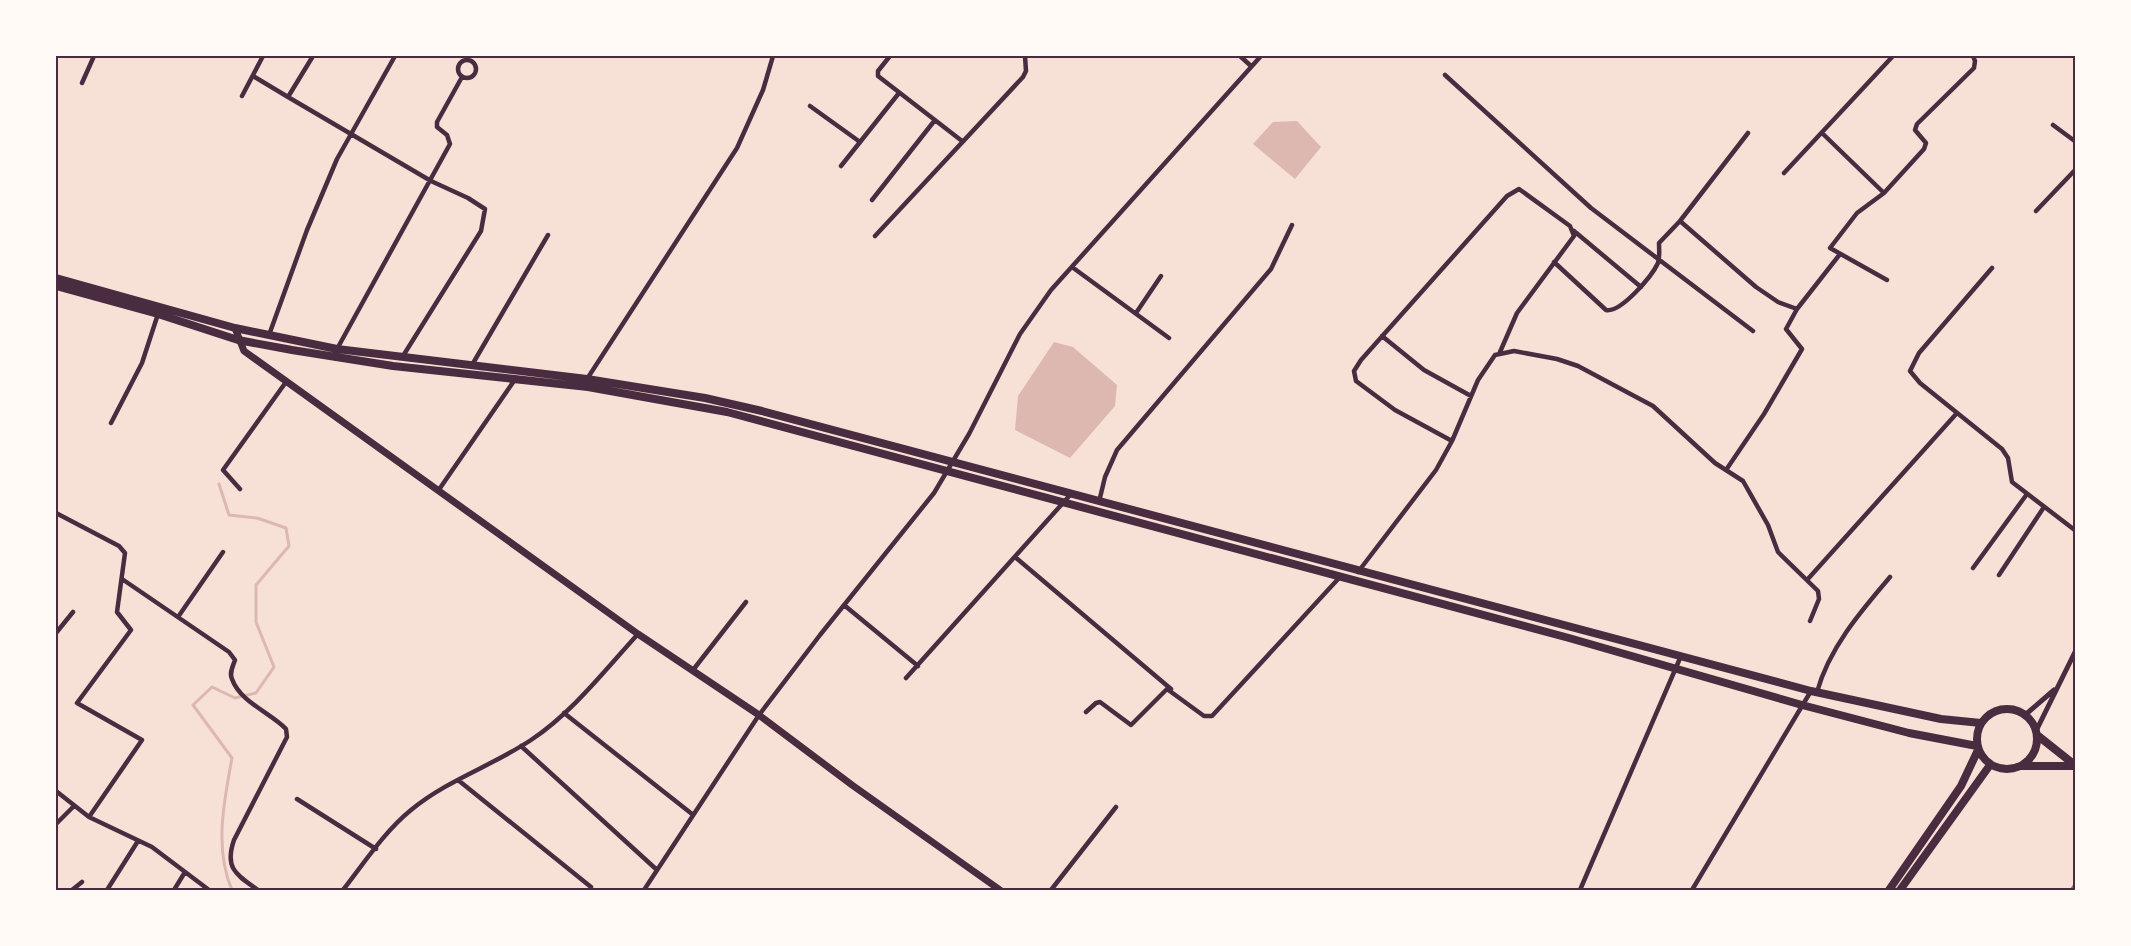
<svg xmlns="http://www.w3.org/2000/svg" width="2131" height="946" font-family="'DejaVu Sans',sans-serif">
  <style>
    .water { fill: #dcb8b0 }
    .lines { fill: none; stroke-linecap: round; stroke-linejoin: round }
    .stream { stroke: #dcb8b0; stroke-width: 3 }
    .minor { stroke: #4a2c40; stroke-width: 4.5 }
    .tertiary { stroke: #4a2c40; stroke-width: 5 }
    .primary { stroke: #4a2c40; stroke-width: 7 }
    .trunk { stroke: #4a2c40; stroke-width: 8 }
    .rail { stroke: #8f747c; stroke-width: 3 }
    .neatline { fill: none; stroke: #4a2c40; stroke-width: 2 }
  </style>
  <rect width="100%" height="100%" fill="#f7e1d7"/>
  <path class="water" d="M1297,121L1321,147L1295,179L1253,144L1273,122Z
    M1054,342L1073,347L1117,385L1115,406L1070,458L1015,430L1018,396Z"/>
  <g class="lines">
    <path class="stream" d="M219,484L229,515L257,518L286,528L289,546L256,585V622L274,667L256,693L235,698L212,687L193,705L232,758C224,801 214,849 232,890"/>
    <path class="minor" d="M313,56L288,97L431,181L468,198L485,209L481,231L403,356
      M890,56L878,71V76L962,141
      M1240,56L1251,66
      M458 69a9 9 0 1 1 18 0a9 9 0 1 1-18 0Z
      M1445,75L1591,208L1753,331
      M253,76L288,97
      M82,83L94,56
      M242,96L263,56
      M810,106L860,142
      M2053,125L2076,142
      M1822,133L1884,193L1924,149L1926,143L1915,130L1917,124L1974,68L1975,61L1973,56
      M841,166L899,93
      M1784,173L1893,56
      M1884,193L1857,213L1830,248L1887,280
      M872,200L935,120
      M2036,211L2076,169
      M1680,221L1756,287L1778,302L1797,309
      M1574,231L1641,287
      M875,236L1023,77L1026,71L1025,56
      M1554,262L1606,310C1621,313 1652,276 1658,263C1660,257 1659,249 1659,243L1680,221L1748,133
      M1072,267L1169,338
      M1992,268L1919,353L1910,371L1920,383L2002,449L2008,458L2012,482L2076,531
      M1136,313L1161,276
      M269,335L307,230L337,159L395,56
      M1382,336L1424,370L1471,396
      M337,349L450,144L447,135L437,127V122L462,77
      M1500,352L1517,313L1574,236L1570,226L1519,189L1507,196L1361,360L1354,371L1356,381L1395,410L1452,441L1478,380L1495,355L1514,351L1557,359L1578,366L1653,406L1715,463L1743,481L1768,525L1778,552L1818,591L1819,599L1810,621
      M472,365L548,235
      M587,379L737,148L763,90L773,56
      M111,423L142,363L158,314
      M1726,470L1764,414L1802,349L1786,329L1797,309L1840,254
      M240,489L223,470L286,382
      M438,491L516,378
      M1099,502L1105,477L1117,450L1271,269L1292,225
      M56,513L119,546L125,553L117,612L131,630L77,703L142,740L89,817
      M1015,557L1171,689
      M1973,568L2027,494
      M1358,572L1436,470L1452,441
      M1999,575L2044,507
      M122,579L229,652L235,660C233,666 229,673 232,679C240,702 271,713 286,729L287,737L234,840C224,869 237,875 258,890
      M1807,580L1957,413
      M844,605L918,666
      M178,617L223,552
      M56,633L73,612
      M693,670L746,602
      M906,678L1071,494
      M1817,692C1829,648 1861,611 1890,577
      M1086,712L1096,703L1100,702L1131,725L1167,689L1204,716H1212L1339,578
      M564,713L692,814
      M521,746L657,870
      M458,780L591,887
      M56,791L89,817L152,847L209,890
      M297,799L376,849
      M56,824L74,806
      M72,890L82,882
      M107,890L138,841
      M174,890L185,872
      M343,890C364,863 385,831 411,810C447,780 492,766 531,740C572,713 605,670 638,634
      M644,890L759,715L820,635L934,493L969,434L1020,334L1051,290L1261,56
      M1051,890L1116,807
      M1580,890L1681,656
      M1692,890L1811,691"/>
    <path class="tertiary" d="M2025,715L2054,690
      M2036,731L2076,650"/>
    <path class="primary" d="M235,328L244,351L638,634L759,715L852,785L1000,890"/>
    <path class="trunk" d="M56,278L235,328L337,349L587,379L705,398L762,411L1811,691L1941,719L1981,723
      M56,286L158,314L238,340L292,350L393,366L588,387L727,412L1569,638L1802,705L1909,733L1977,746
      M1977 739a30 30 0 1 1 60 0a30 30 0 1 1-60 0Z
      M2037,735L2076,766
      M2021,766H2076
      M1889,890L1961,786L1978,750
      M1900,890L1990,765"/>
    <path class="rail" d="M2071,890L2076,883"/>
  </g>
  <rect width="2131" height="946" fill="none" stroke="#fffaf5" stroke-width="114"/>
  <rect x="57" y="57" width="2017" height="832" class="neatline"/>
</svg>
